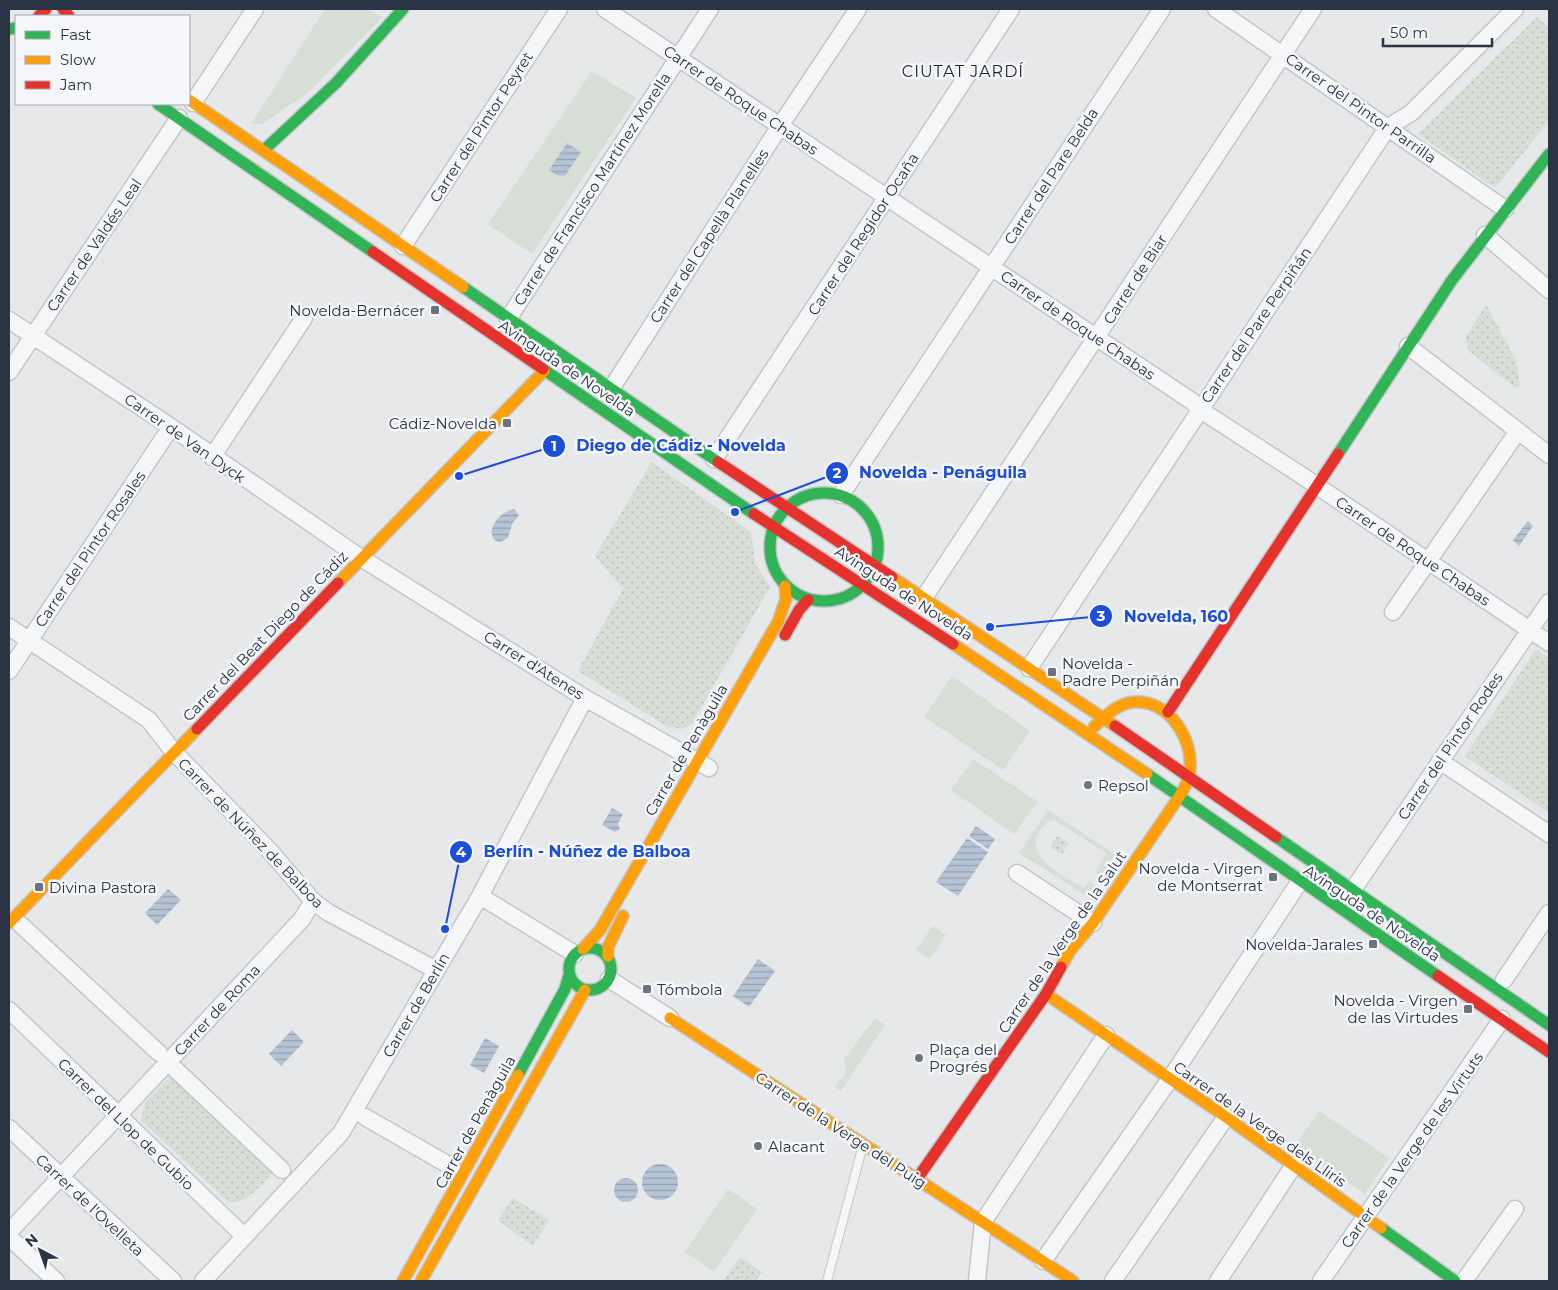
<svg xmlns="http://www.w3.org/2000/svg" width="1558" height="1290" font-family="Montserrat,sans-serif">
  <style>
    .green { fill: #d6ded6 }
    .park { fill: url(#park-dots) }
    .water { fill: url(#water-rules) }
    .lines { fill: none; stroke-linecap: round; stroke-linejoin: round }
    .lane-casing { stroke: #c4c6c8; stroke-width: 10 }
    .street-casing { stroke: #c4c6c8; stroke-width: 19 }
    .fast-casing { stroke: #c4c6c8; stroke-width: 14 }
    .slow-casing { stroke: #c4c6c8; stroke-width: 14 }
    .jam-casing { stroke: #c4c6c8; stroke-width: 14 }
    .lane { stroke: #f5f6f7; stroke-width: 8 }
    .street { stroke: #f5f6f7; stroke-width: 16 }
    .fast { stroke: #30b455; stroke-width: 11 }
    .slow { stroke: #ff9f0a; stroke-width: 11 }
    .jam { stroke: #e5322d; stroke-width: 11 }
    .poi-dot { fill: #6c737f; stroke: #f4f6f9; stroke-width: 2 }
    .labels { text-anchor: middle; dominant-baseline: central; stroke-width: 5; stroke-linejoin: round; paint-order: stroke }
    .street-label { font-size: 15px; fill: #2b3445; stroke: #f4f6f9 }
    .poi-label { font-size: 15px; fill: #2b3445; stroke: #f4f6f9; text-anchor: start }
    .neighbourhood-label { font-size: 16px; letter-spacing: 1px; fill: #1d2536; stroke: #f4f6f9 }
    .leader { fill: none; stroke: #1d4ed8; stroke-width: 2 }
    .callout-dot { fill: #1d4ed8; stroke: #f4f6f9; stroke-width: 2 }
    .mark-label { font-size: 15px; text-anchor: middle; font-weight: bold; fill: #fff }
    .callout-label { font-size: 16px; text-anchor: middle; font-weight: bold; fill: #1d4ed8; stroke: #f4f6f9; stroke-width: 5; stroke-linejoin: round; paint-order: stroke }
  </style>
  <defs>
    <pattern id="park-dots" width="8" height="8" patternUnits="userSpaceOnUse" patternTransform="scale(1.25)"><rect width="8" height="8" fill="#d6ded6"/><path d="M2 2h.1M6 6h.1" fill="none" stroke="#b8bfb9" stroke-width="1.8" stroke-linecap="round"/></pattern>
    <pattern id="water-rules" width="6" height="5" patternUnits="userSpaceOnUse" patternTransform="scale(1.25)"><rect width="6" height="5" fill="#b4c4d5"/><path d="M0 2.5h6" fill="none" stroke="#93a0af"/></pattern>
  </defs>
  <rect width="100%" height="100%" fill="#e6e8ea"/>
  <path class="green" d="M325,9H369L382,18L308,93L262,124H251Z
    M592,71L636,98L532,254L488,224Z
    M952,676L1030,731L1003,770L924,717Z
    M973,759L1038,802L1014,834L951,790Z
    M1048,810L1116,855L1102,877L1095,872L1106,853L1054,820C1047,822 1043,826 1039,832C1024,859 1067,877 1084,888L1089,881L1096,886L1088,897L1019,853Z
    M933,926L946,935L930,959L916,950Z
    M875,1018L885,1025L841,1091L835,1087L846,1072L844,1059Z
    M1319,1111L1389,1158L1365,1194L1295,1145Z
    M728,1189L757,1209L714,1272L685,1252Z"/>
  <path class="park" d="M1537,17L1549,28V121L1495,188L1418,134Z
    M1486,304L1516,361L1520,385L1515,388L1468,350L1466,337Z
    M652,462L751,532L755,563L770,587L692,724L682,729L668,727L578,671L623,589L595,556Z
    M1536,649L1549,658V813L1465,756Z
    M1057,836L1069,843L1062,854L1050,847Z
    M172,1075L275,1171C262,1183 246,1207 227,1201L141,1120L145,1103Z
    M513,1198L549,1220L533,1246L498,1220Z
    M740,1257L762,1272L755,1281H723Z"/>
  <path class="water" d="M567,143L581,152L565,176L557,175L549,170Z
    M514,509L519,515L512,524L508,538L500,542L494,540L491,532C494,520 502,512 514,509Z
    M1528,521L1533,526L1519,546L1513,540Z
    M612,808L623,814L618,823L620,829L615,832L602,825Z
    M976,826L995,839L988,849L969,836Z
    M967,838L988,852L958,896L936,882Z
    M168,889L181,900L157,925L145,913Z
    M758,959L775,971L749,1007L733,996Z
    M292,1030L304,1042L281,1066L269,1054Z
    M485,1038L499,1046L484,1073L470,1065Z
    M642 1182a18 18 0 1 1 36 0a18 18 0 1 1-36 0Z
    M614 1190a12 12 0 1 1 24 0a12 12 0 1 1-24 0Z"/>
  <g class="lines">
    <g class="lane-casing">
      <path id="lane" d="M827,1281L863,1145"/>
    </g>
    <g class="street-casing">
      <path id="street" d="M605,9L1193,402L1199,409L1301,475L1549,643
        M1216,9L1505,209
        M193,103L255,9
        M1485,235L1549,290
        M403,246L559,9
        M508,319L710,9
        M9,320L171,427L361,558L585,698L709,768
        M1408,346L1549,455
        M9,372L179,118
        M611,389L780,126L858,9
        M212,457L304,318
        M714,459L1011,9
        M841,495L1162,9
        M923,599L1313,9
        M1393,612L1518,431
        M9,627L149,720L173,751L269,850L313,901L329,913L436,970
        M1029,668L1388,127L1411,113L1515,9
        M9,671L171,427
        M1440,761L1549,834
        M1017,873L1093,923
        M1352,891L1549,602
        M480,896L575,954
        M21,925L159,1053
        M609,979L670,1018
        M1504,980L1549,913
        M9,1010L244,1236
        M175,1069L282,1170
        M365,1117L452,1167
        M9,1128L173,1281
        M9,1232L302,919L313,901
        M9,1237L56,1281
        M1043,1261L1170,1079L1300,881
        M203,1281L341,1133L480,896L585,698
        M977,1281L983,1222L1106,1035
        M1113,1281L1226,1117
        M1218,1281L1294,1165
        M1321,1281L1502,1019
        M1464,1281L1515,1209"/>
    </g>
    <g class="fast-casing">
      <path id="fast" d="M9,29L16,28
        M158,104L373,252
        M264,150L336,83L403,9
        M463,287L718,462
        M543,369L754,514
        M1338,454L1452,280L1549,154
        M770 547a54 54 0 1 1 108 0a54 54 0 1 1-108 0Z
        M1147,774L1438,976
        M1276,837L1549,1025
        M569 969a21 21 0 1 1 42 0a21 21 0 1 1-42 0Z
        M518,1075L565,989L569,975
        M1381,1228L1455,1281"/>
    </g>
    <g class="slow-casing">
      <path id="slow" d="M189,100L463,287
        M892,577L1115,726
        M338,583L544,371
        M953,644L1147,774
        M9,923L197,729
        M583,949L600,930L778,622L786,599L785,586
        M608,956V947L623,916
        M1061,967L1070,951L1093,923L1179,797C1182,792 1186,786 1188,780C1199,745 1169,694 1128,703C1114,707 1104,717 1094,727
        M1046,994L1226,1117L1381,1228
        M670,1018L1073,1281
        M403,1281L518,1075
        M421,1281L585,990"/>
    </g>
    <g class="jam-casing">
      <path id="jam" d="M63,9L69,16
        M39,16L46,9
        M373,252L543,369
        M718,462L892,577
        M754,514L953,644
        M785,635L799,610L808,600
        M1168,712L1338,454
        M1115,726L1276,837
        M197,729L338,583
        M1438,976L1549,1052
        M917,1179L1046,994L1061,967"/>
    </g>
    <use href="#lane" class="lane"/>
    <use href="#street" class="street"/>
    <use href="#fast" class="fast"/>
    <use href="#slow" class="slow"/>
    <use href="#jam" class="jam"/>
  </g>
  <g class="poi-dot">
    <rect x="430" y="305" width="10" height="10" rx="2.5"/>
    <rect x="502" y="418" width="10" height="10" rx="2.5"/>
    <rect x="1047" y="667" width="10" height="10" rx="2.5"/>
    <circle cx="1088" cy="785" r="5"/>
    <rect x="1268" y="872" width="10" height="10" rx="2.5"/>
    <rect x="34" y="882" width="10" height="10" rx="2.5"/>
    <rect x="1368" y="939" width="10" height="10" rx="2.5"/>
    <rect x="642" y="984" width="10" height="10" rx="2.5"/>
    <rect x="1463" y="1004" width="10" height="10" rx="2.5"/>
    <circle cx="919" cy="1058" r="5"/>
    <circle cx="758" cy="1146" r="5"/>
  </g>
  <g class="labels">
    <g class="street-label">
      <text transform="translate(741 100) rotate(34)">Carrer de Roque Chabas</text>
      <text transform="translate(1361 108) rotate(35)">Carrer del Pintor Parrilla</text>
      <text transform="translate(481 127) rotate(-57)">Carrer del Pintor Peyret</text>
      <text transform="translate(1051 176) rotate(-57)">Carrer del Pare Belda</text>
      <text transform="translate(592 189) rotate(-57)">Carrer de Francisco Martínez Morella</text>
      <text transform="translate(863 234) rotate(-57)">Carrer del Regidor Ocaña</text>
      <text transform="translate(709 236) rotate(-57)">Carrer del Capellà Planelles</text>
      <text transform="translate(94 245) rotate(-56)">Carrer de Valdés Leal</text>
      <text transform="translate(1135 279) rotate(-57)">Carrer de Biar</text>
      <text transform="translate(1078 325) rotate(34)">Carrer de Roque Chabas</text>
      <text transform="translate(1256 325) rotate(-56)">Carrer del Pare Perpiñán</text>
      <text transform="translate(567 368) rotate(34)">Avinguda de Novelda</text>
      <text transform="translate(185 438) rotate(35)">Carrer de Van Dyck</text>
      <text transform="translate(90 549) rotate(-56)">Carrer del Pintor Rosales</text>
      <text transform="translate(1413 551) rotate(34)">Carrer de Roque Chabas</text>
      <text transform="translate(904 593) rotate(33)">Avinguda de Novelda</text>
      <text transform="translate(265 636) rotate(-46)">Carrer del Beat Diego de Cádiz</text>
      <text transform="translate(534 665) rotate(32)">Carrer d'Atenes</text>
      <text transform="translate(1450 746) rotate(-56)">Carrer del Pintor Rodes</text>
      <text transform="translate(686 750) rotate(-60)">Carrer de Penàguila</text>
      <text transform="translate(251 833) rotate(46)">Carrer de Núñez de Balboa</text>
      <text transform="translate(1372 913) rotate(34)">Avinguda de Novelda</text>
      <text transform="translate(1062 942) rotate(-56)">Carrer de la Verge de la Salut</text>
      <text transform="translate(416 1005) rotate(-60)">Carrer de Berlín</text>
      <text transform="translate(217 1010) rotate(-47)">Carrer de Roma</text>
      <text transform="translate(475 1122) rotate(-61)">Carrer de Penàguila</text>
      <text transform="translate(126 1124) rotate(44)">Carrer del Llop de Gubio</text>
      <text transform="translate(1260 1124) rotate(35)">Carrer de la Verge dels Lliris</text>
      <text transform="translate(841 1130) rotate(33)">Carrer de la Verge del Puig</text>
      <text transform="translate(1412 1150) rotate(-55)">Carrer de la Verge de les Virtuts</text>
      <text transform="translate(90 1205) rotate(43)">Carrer de l'Ovelleta</text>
    </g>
    <g class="poi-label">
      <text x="425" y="310" text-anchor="end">Novelda-Bernácer</text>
      <text x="497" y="423" text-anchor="end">Cádiz-Novelda</text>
      <text x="1062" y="663">Novelda -<tspan x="1062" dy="17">Padre Perpiñán</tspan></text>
      <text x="1098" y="785">Repsol</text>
      <text x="1263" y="868" text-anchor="end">Novelda - Virgen<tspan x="1263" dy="17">de Montserrat</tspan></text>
      <text x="49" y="887">Divina Pastora</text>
      <text x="1363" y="944" text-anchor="end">Novelda-Jarales</text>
      <text x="657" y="989">Tómbola</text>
      <text x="1458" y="1000" text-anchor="end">Novelda - Virgen<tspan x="1458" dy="17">de las Virtudes</tspan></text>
      <text x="929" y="1049">Plaça del<tspan x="929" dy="17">Progrés</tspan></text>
      <text x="768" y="1146">Alacant</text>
    </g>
    <g class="neighbourhood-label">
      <text x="963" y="71">CIUTAT JARDÍ</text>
    </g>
  </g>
  <path class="leader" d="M459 476L554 446M735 512L837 473M990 627L1101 616M445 929L461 852"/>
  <g class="callout-dot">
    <circle cx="459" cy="476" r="5"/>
    <circle cx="735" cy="512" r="5"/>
    <circle cx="990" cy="627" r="5"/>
    <circle cx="445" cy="929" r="5"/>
    <circle cx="554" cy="446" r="12"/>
    <circle cx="837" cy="473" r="12"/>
    <circle cx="1101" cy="616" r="12"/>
    <circle cx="461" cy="852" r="12"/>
  </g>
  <g class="mark-label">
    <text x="554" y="451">1</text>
    <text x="837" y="478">2</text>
    <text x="1101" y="621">3</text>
    <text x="461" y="857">4</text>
  </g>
  <g class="callout-label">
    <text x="681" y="451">Diego de Cádiz - Novelda</text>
    <text x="943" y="478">Novelda - Penáguila</text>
    <text x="1176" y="622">Novelda, 160</text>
    <text x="587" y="857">Berlín - Núñez de Balboa</text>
  </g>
  <rect width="1558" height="1290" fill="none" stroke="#2b3445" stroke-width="20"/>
  <rect x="15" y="15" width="175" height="90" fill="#f4f6f9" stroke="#a4a8b1"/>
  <rect x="25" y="31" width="25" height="8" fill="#30b455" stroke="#a4a8b1"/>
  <text x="60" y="40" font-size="15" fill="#2b3445">Fast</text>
  <rect x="25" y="56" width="25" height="8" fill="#ff9f0a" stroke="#a4a8b1"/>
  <text x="60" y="65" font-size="15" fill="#2b3445">Slow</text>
  <rect x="25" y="81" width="25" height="8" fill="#e5322d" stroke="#a4a8b1"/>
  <text x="60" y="90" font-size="15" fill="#2b3445">Jam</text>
  <g transform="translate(40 1250) rotate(319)" stroke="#f4f6f9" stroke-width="4" paint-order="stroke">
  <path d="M0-4L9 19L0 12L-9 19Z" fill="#2b3445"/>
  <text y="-8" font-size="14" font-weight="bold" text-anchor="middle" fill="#2b3445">N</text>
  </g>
  <path d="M1383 38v8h109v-8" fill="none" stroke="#2b3445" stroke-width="2.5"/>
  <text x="1390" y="38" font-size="15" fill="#2b3445" stroke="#f4f6f9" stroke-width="4" paint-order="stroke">50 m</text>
</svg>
